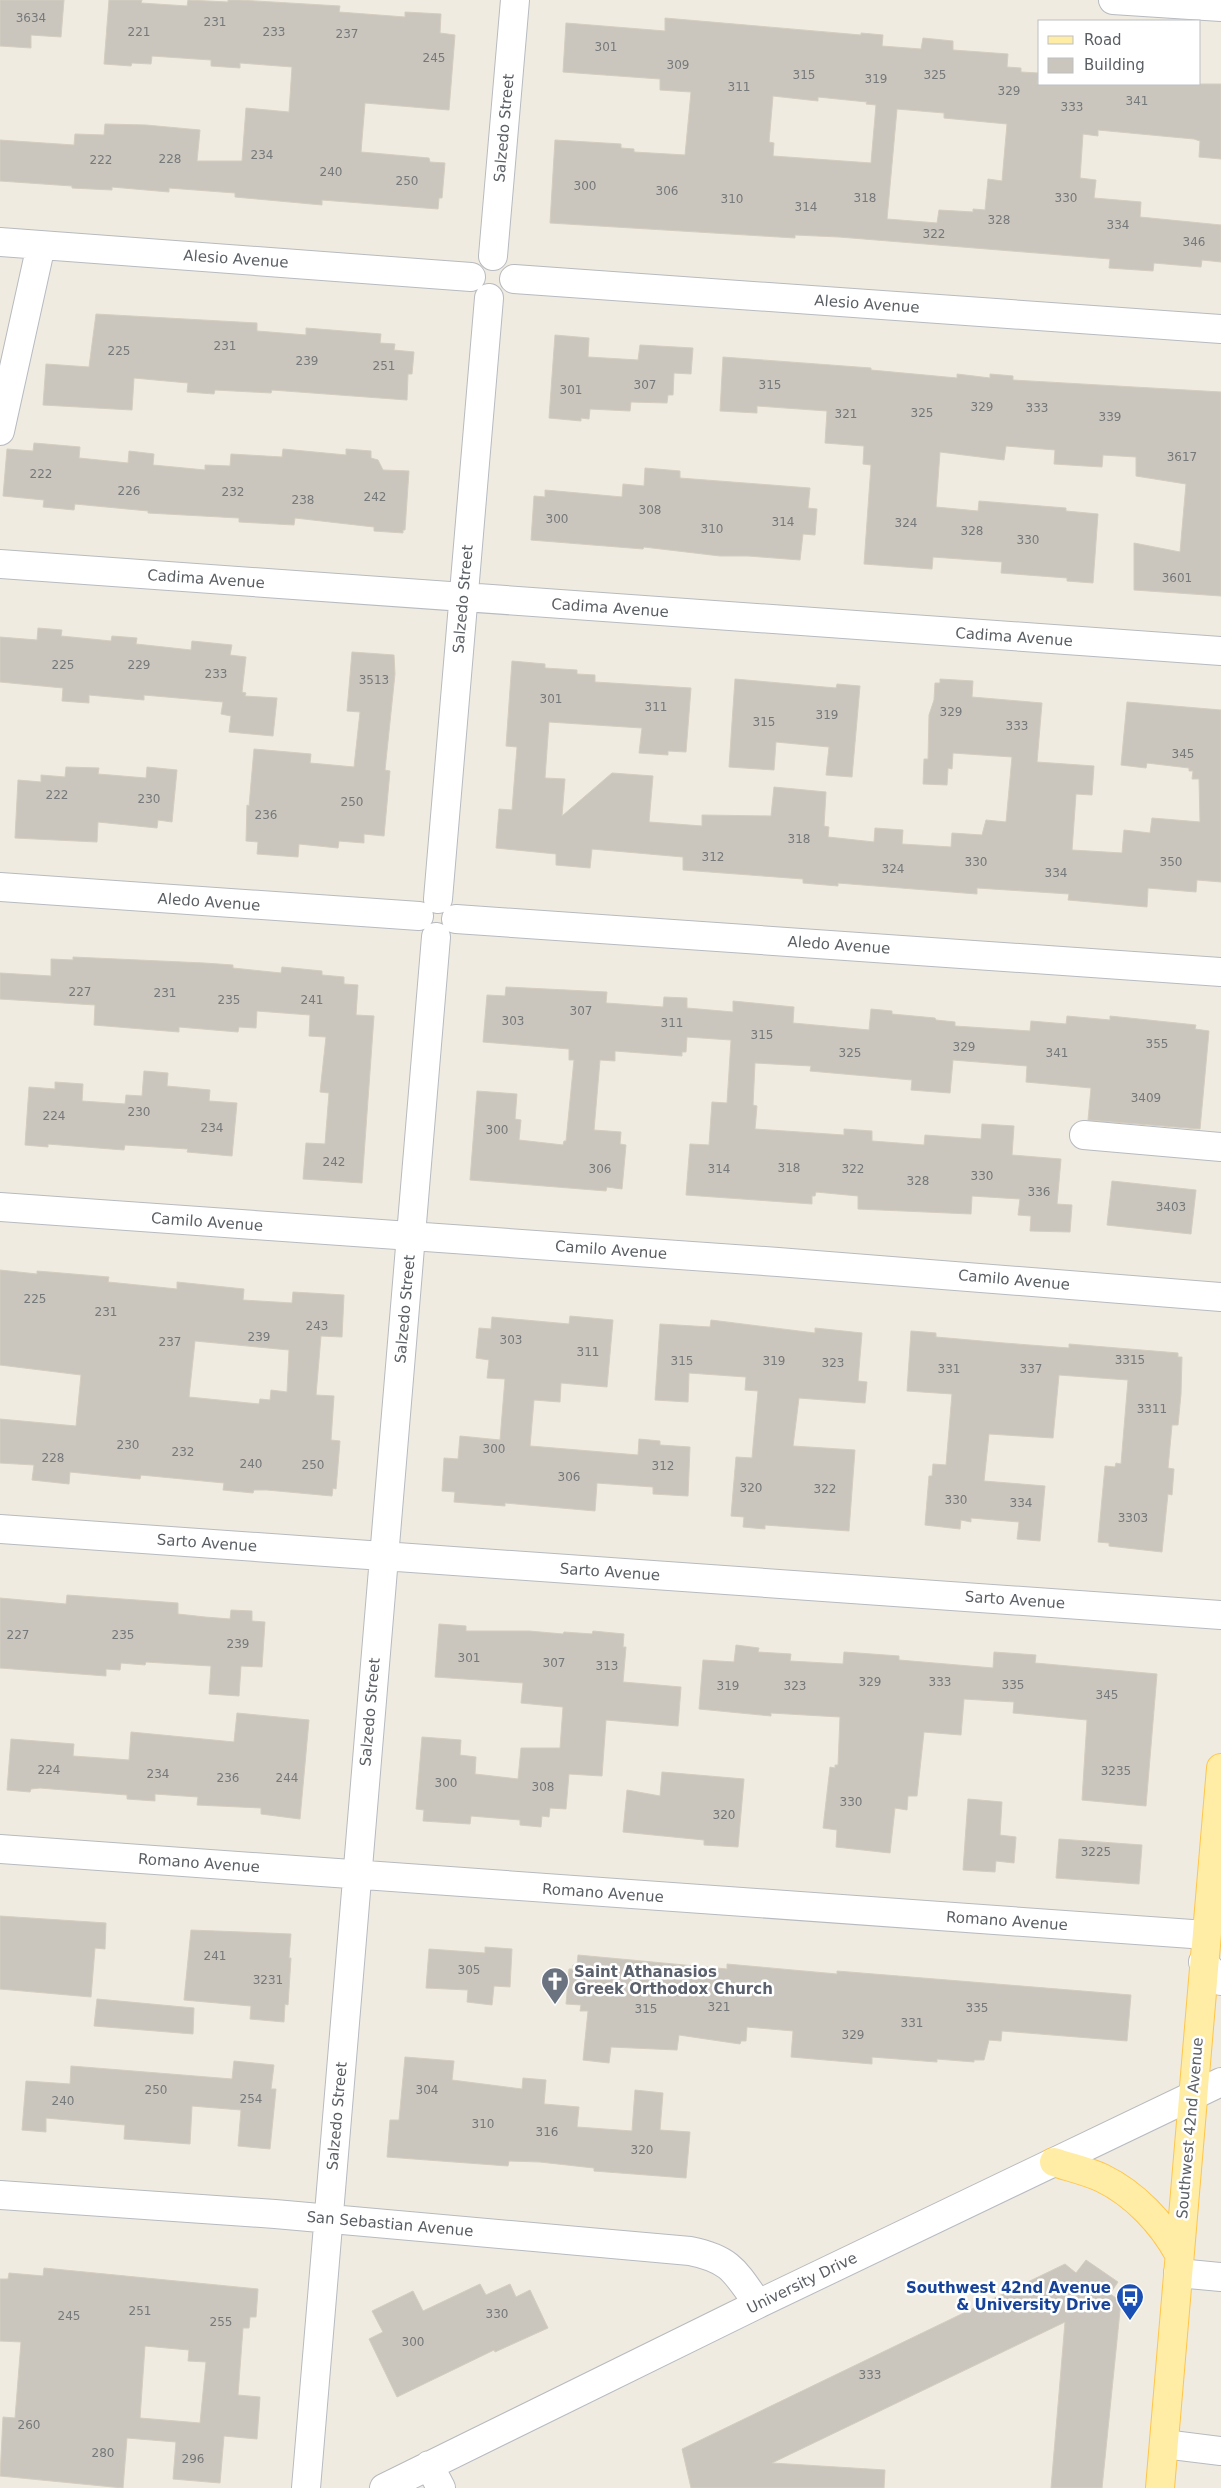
<svg xmlns="http://www.w3.org/2000/svg" width="1221" height="2488" font-family="'DejaVu Sans',sans-serif">
  <style>
    .building { fill: #cac6be; stroke: #d4cdbf; fill-rule: evenodd }
    .lines { fill: none; stroke-linecap: round; stroke-linejoin: round }
    .minor-casing { stroke: #b7babf; stroke-width: 30 }
    .major-casing { stroke: #ffc54a; stroke-width: 30 }
    .minor { stroke: #fff; stroke-width: 28 }
    .major { stroke: #ffeda6; stroke-width: 28 }
    .labels { text-anchor: middle; dominant-baseline: central; stroke-width: 5; stroke-linejoin: round; paint-order: stroke }
    .number-label { font-size: 12px; fill: #76797a }
    .street-label { font-size: 15px; fill: #5a5f64; stroke: #fff }
    .worship-label { font-size: 15px; font-weight: bold; fill: #5b616d; stroke: #fff; text-anchor: start }
    .transit-label { font-size: 15px; font-weight: bold; fill: #164399; stroke: #fff; text-anchor: end }
  </style>
  <rect width="100%" height="100%" fill="#efebe1"/>
  <path class="building" d="M0,0H64L61,37L31,35V48L0,46Z
    M109,0H142L141,3L187,6L188,0L228,2V0H239L340,6L339,12L405,17V12L441,14L440,33L455,35L449,110L365,103L361,152L429,158L430,162L445,163L442,198H439L438,209L322,200V205L235,197V193L169,188V192L112,187V190L72,188V186L0,181V140L74,145L75,134L104,135L105,124L146,125L200,130L197,161H242L246,108L289,112L292,67L240,63V68L211,66V60L152,56L151,64L132,63L131,66L104,64Z
    M665,18L861,35V33L883,35L882,46L921,49L923,38L953,41V50L1008,54L1007,67L1021,68V72L1038,73L1037,84H1221V159L1199,157L1200,141L1194,139L1098,130V136L1083,134L1080,178L1096,180L1094,198L1141,202L1140,217L1221,225V262L1202,260L1201,267L1154,263L1153,271L1109,268L1110,259L839,237L795,235V238L550,223L555,140L621,144V148L634,149V152L685,155L691,92L660,90V79L563,72L566,23L665,31ZM773,96L818,101V97L867,102L866,104L876,105L871,163L773,156L774,143L769,142ZM897,109L944,113V118L1007,124L1002,181L988,179L985,210L973,209V212L939,210L937,223L887,219Z
    M96,314L257,323V331L306,335V328L381,334L380,343L395,344L394,350L414,352L412,374H408L407,400L272,390L271,393L215,390L214,394L187,392L188,383L134,378L132,410L43,405L46,364L89,367Z
    M555,335L589,338L588,357L638,360L640,345L693,348L691,374L674,373L673,395H668L667,403L631,402L630,411L590,409L589,419L581,418V421L549,418Z
    M723,357L871,368V370L957,378V374L990,378V374L1013,376V380L1221,392V596L1134,590V543L1180,552L1186,484L1136,476V457L1103,455L1102,467L1054,464L1055,450L1006,446L1004,460L940,452L936,507L978,511L979,501L1066,508V511L1098,514L1093,583L1067,581V578L1001,573L1002,562L933,557L932,569L864,564L871,465L863,464L864,446L825,443L827,411L757,406V413L720,411Z
    M34,443L80,447L79,458L128,463L129,451L154,454L153,465L205,470V465L230,466L231,454L282,457L283,449L346,455V449L371,451V458L378,460L383,470L409,471L405,530H403V533L374,531V527L295,518L294,525L239,522V518L148,513V511L75,504L74,510L43,507L44,500L3,496L7,449L33,451Z
    M645,468L680,471V478L810,488L808,508L817,509L815,535L803,534L800,560L748,556H720L644,547L643,549L531,540L534,496L545,497V490L622,497L623,484L644,486Z
    M38,628L62,630L61,636L111,641L112,636L137,638L136,644L191,650L192,641L232,645L230,655L246,657L242,692L246,693L245,696L277,698L273,736L229,732L231,716L221,714L223,702L144,695V700L89,695V703L62,701L63,688L0,682V637L37,640Z
    M352,652L394,655L395,674L385,770L390,771L384,836L364,834V843L339,841L338,848L299,844L298,857L257,854L258,842L246,841L247,805L249,806L254,749L311,754L310,763L354,767L360,712L347,711Z
    M512,661L545,664V668L577,670V674L595,675V682L691,688L686,752L668,751V755L639,753L642,728L549,722L545,778L565,779L562,816L612,773L653,776L649,822L702,826V815L771,816L774,787L826,792L824,826L829,827L828,837L874,842L875,828L903,830L902,844L951,847L952,833L982,835L986,820L1006,822L1012,757L953,753L952,769L948,768L947,785L923,784L924,759H928L929,715L934,700L935,683H940V679L973,681L972,697L1042,703L1037,762L1094,766L1092,795L1076,794L1072,850L1122,853L1124,830L1150,833L1152,818L1200,822L1199,779H1192L1193,771H1189V768L1147,763L1146,768L1121,765L1127,702L1221,710V882L1197,880L1196,892L1148,888L1147,907L1068,900L1069,894L977,888V894L838,883V886L803,883V879L683,870V857L592,849L590,868L556,865V854L496,848L499,809L512,810L517,747L506,746Z
    M735,679L836,688L837,684L860,686L852,777L826,775L829,747L776,742L774,770L729,767Z
    M66,767L99,768L98,774L146,778L147,767L177,770L172,822L158,820L157,828L98,822L97,842L15,838L18,780L41,782V775L65,777Z
    M73,957L204,963L233,965V968L281,973L282,967L322,971V975L344,977V984L358,985L356,1015L374,1016L362,1183L303,1179L306,1143L325,1144L329,1093L320,1092L326,1037L309,1036L310,1015L257,1011L256,1028L239,1027L238,1032L179,1027V1032L94,1025L95,1005L0,999V973L51,976V959L73,960Z
    M506,987L607,992L606,1003L663,1007L664,997L687,998V1008L733,1012V1001L794,1007L793,1023L869,1030L871,1009L892,1011V1014L935,1018L936,1020L955,1022V1026L1030,1031L1031,1021L1066,1024L1067,1016L1110,1020V1016L1196,1025L1195,1029L1209,1031L1200,1129L1088,1120L1091,1088L1026,1082L1027,1066L953,1060L950,1093L911,1090L912,1080L810,1071L811,1066L755,1063L753,1105L757,1106L755,1129L844,1135V1129L872,1131V1141L924,1145L925,1135L981,1139L982,1124L1014,1126L1012,1155L1061,1159L1057,1204L1072,1205L1070,1232L1030,1231L1031,1216L1018,1215L1020,1199L972,1196L971,1214L858,1209V1196L816,1192L815,1196H812V1204L686,1195L690,1144L709,1145L712,1102L727,1103L731,1040L687,1037L686,1052H682V1056L615,1051V1061L600,1060L594,1130L621,1132L620,1144L626,1145L622,1189L607,1187L606,1191L470,1180L477,1091L517,1094L515,1119L521,1120L519,1140L563,1145L564,1141H566L574,1060H569V1049L483,1042L487,995L505,996Z
    M144,1071L168,1073L167,1086L210,1090L209,1101L237,1103L232,1156L187,1152L188,1149L125,1145L124,1150L48,1144V1147L25,1145L29,1087L55,1089V1082L83,1084L82,1101L125,1104L126,1095L142,1096Z
    M1112,1181L1196,1190L1191,1234L1107,1225Z
    M0,1270L37,1274V1271L109,1277L108,1282L177,1289V1282L244,1289L243,1300L292,1303L293,1292L344,1295L342,1337L321,1336L316,1395L334,1396L331,1440L340,1441L336,1489L333,1488L332,1496L267,1490H254L253,1493L223,1490L224,1483L141,1475L140,1479L70,1472L69,1484L32,1480L34,1465L0,1463V1419L76,1426L81,1375L0,1365ZM195,1341L289,1350L287,1392L271,1390L270,1400L260,1399L259,1404L189,1397Z
    M570,1316L613,1320L607,1387L561,1383L560,1402L534,1400L530,1446L638,1455L639,1439L660,1441V1445L690,1447L688,1496L653,1494V1487L597,1483L595,1511L505,1503V1506L454,1502L455,1492L442,1491L444,1458L458,1459L460,1436L500,1440L505,1379L487,1378L489,1360L476,1358L479,1328L491,1329L492,1317L569,1324Z
    M711,1320L815,1333V1328L862,1333L858,1381L867,1382L865,1403L799,1398L793,1446L855,1450L849,1531L765,1525V1529L743,1527L744,1517L731,1516L736,1457L752,1458L758,1391L745,1390L746,1377L689,1373L688,1402L655,1400L660,1324L710,1327Z
    M911,1331L936,1333V1337L1004,1343L1069,1348V1344L1178,1353V1357H1182L1181,1394L1178,1425H1172L1168,1468L1174,1469L1172,1495L1168,1494L1162,1552L1109,1546V1543L1098,1542L1105,1466L1115,1467L1116,1463L1121,1464L1128,1380L1059,1375L1053,1438L989,1434L984,1481L1045,1486L1040,1541L1017,1539L1019,1522L971,1518V1522L961,1520L960,1529L925,1525L929,1476H932L933,1464L946,1465L952,1394L907,1391Z
    M67,1595L178,1603V1614L205,1617L230,1619L231,1610L252,1611V1621L265,1622L262,1667L241,1666L239,1696L209,1694L211,1666L146,1662L145,1665L121,1663L120,1670L106,1669V1676L0,1668V1598L66,1604Z
    M439,1624L466,1626V1631H529L563,1634L564,1632L592,1634L593,1631L624,1634L623,1647H626L623,1682L681,1687L678,1726L606,1720L602,1776L569,1774L566,1809L550,1808L549,1817L542,1816L541,1827L520,1825V1820L471,1816L470,1824L423,1821L424,1810L416,1809L422,1737L461,1740L460,1755L476,1757L475,1774L518,1779L521,1748H560L563,1707L521,1703L523,1683L435,1677Z
    M736,1645L759,1648L758,1652L791,1654L790,1661L843,1664L844,1652L899,1656V1660L993,1668L994,1652L1036,1655L1035,1663L1157,1674L1146,1806L1082,1800L1087,1720L1013,1713L1014,1702L964,1699L961,1735L924,1732L917,1796H908L907,1810L895,1808L890,1853L836,1847L837,1830L823,1828L830,1767L835,1768V1765H838L840,1717L771,1713V1716L699,1709L703,1660L734,1662Z
    M237,1713L309,1720L300,1819L261,1814V1808L197,1805L198,1797L155,1794V1801L127,1799V1795L40,1788L31,1789L30,1792L7,1790L11,1739L74,1744L73,1756L129,1760L131,1732L234,1742Z
    M662,1772L744,1779L738,1847L704,1845V1840L623,1832L627,1790L660,1796Z
    M968,1799L1002,1802L1000,1835L1016,1837L1014,1863L996,1861L995,1872L963,1870Z
    M1059,1839L1142,1845L1139,1884L1056,1878Z
    M0,1916L106,1923L105,1949L95,1948L91,1997L0,1989Z
    M191,1930L291,1934L289,1958H291L288,2005L285,2004L284,2022L250,2019L251,2006L184,2000Z
    M485,1947L512,1949L510,1987L494,1986L492,2005L467,2002L468,1990L426,1988L429,1949L485,1953Z
    M578,1955L727,1969V1964L837,1974V1971L1131,1995L1127,2041L1002,2031L1001,2041L989,2040L984,2060H974V2062L937,2059V2062L872,2057V2064L791,2057L793,2031L747,2027L746,2041H741L740,2044L679,2035L677,2050L611,2047L609,2063L583,2060L588,2011H580L581,2005L566,2004L569,1969H573V1965L577,1966Z
    M97,1999L194,2008L193,2034L94,2026Z
    M405,2057L454,2061L452,2080L522,2089L523,2078L546,2080L544,2104L579,2107L577,2127L632,2131L635,2090L663,2093L660,2130L690,2132L686,2178L594,2171V2168L540,2162L509,2161L508,2166L387,2157L390,2120H399Z
    M234,2061L274,2065L271,2089H276L270,2149L238,2146L241,2110L192,2106L190,2144L124,2139L125,2125L46,2118V2132L22,2130L26,2081L70,2084L71,2066L232,2079Z
    M1086,2260L1118,2282L1110,2294L1121,2301L1102,2488H1051L1065,2322L772,2463L885,2470L884,2488H691L682,2449L1065,2264L1076,2273Z
    M44,2268L258,2289L256,2317H250L249,2328H243L238,2395L260,2397L257,2439L224,2436L220,2483L173,2479L176,2442L127,2438L123,2488L0,2476L3,2417L15,2418L21,2342L0,2341V2279H8L9,2273L43,2276ZM145,2346L189,2350L188,2361L206,2362L200,2423L140,2418Z
    M480,2284L486,2295L510,2284L516,2297L530,2290L548,2328L495,2352L494,2350L397,2397L369,2339L383,2332L372,2311L413,2291L423,2311Z"/>
  <g class="lines">
    <g class="minor-casing">
      <path id="minor" d="M1113,0L1221,7
        M0,242L471,277
        M493,256L515,0
        M514,279L1221,329
        M0,431L41,245
        M0,564L1221,651
        M0,887L419,916
        M438,899L489,298
        M456,919L1221,972
        M1084,1135L1221,1147
        M0,1207L778,1262L1221,1297
        M0,1529L1221,1615
        M0,1849L1206,1935
        M1203,1962L1221,1981
        M0,2195L275,2214L690,2251C730,2259 735,2271 758,2304
        M1178,2273L1221,2277
        M1164,2444L1221,2451
        M429,2465L441,2488
        M306,2488L436,937
        M384,2488L758,2304L1221,2082"/>
    </g>
    <g class="major-casing">
      <path id="major" d="M1054,2162C1069,2167 1087,2171 1102,2178C1135,2194 1162,2223 1179,2254
        M1160,2488L1221,1768"/>
    </g>
    <use href="#minor" class="minor"/>
    <use href="#major" class="major"/>
  </g>
  <defs>
    <g id="church-pin" transform="scale(1.4375)"><path d="M0 17L-7.5 6A9.5 9.5 0 1 1 7.5 6Z" fill="#6b7280" stroke="#fff"/><path d="M-1.2-6h2.4v3.5h3.3v2.4h-3.3V6h-2.4V-.1h-3.3v-2.4h3.3Z" fill="#fff"/></g>
    <g id="bus-pin" transform="scale(1.4375)"><path d="M0 17L-7.5 6A9.5 9.5 0 1 1 7.5 6Z" fill="#1a4fb4" stroke="#fff"/><path d="M-5-6H5V4H4V6H2V4H-2V6H-4V4H-5ZM-3.5-4V0h7V-4ZM-3.5 1.2v1.5H-2V1.2ZM2 1.2v1.5H3.5V1.2Z" fill="#fff"/></g>
  </defs>
  <g fill-rule="evenodd">
    <use href="#church-pin" x="555" y="1981"/>
    <use href="#bus-pin" x="1130" y="2297"/>
  </g>
  <g class="labels">
    <g class="number-label">
      <text x="31" y="18">3634</text>
      <text x="215" y="22">231</text>
      <text x="139" y="32">221</text>
      <text x="274" y="32">233</text>
      <text x="347" y="34">237</text>
      <text x="606" y="47">301</text>
      <text x="434" y="58">245</text>
      <text x="678" y="65">309</text>
      <text x="804" y="75">315</text>
      <text x="935" y="75">325</text>
      <text x="876" y="79">319</text>
      <text x="739" y="87">311</text>
      <text x="1009" y="91">329</text>
      <text x="1137" y="101">341</text>
      <text x="1072" y="107">333</text>
      <text x="262" y="155">234</text>
      <text x="170" y="159">228</text>
      <text x="101" y="160">222</text>
      <text x="331" y="172">240</text>
      <text x="407" y="181">250</text>
      <text x="585" y="186">300</text>
      <text x="667" y="191">306</text>
      <text x="865" y="198">318</text>
      <text x="1066" y="198">330</text>
      <text x="732" y="199">310</text>
      <text x="806" y="207">314</text>
      <text x="999" y="220">328</text>
      <text x="1118" y="225">334</text>
      <text x="934" y="234">322</text>
      <text x="1194" y="242">346</text>
      <text x="225" y="346">231</text>
      <text x="119" y="351">225</text>
      <text x="307" y="361">239</text>
      <text x="384" y="366">251</text>
      <text x="645" y="385">307</text>
      <text x="770" y="385">315</text>
      <text x="571" y="390">301</text>
      <text x="982" y="407">329</text>
      <text x="1037" y="408">333</text>
      <text x="922" y="413">325</text>
      <text x="846" y="414">321</text>
      <text x="1110" y="417">339</text>
      <text x="1182" y="457">3617</text>
      <text x="41" y="474">222</text>
      <text x="129" y="491">226</text>
      <text x="233" y="492">232</text>
      <text x="375" y="497">242</text>
      <text x="303" y="500">238</text>
      <text x="650" y="510">308</text>
      <text x="557" y="519">300</text>
      <text x="783" y="522">314</text>
      <text x="906" y="523">324</text>
      <text x="712" y="529">310</text>
      <text x="972" y="531">328</text>
      <text x="1028" y="540">330</text>
      <text x="1177" y="578">3601</text>
      <text x="63" y="665">225</text>
      <text x="139" y="665">229</text>
      <text x="216" y="674">233</text>
      <text x="374" y="680">3513</text>
      <text x="551" y="699">301</text>
      <text x="656" y="707">311</text>
      <text x="951" y="712">329</text>
      <text x="827" y="715">319</text>
      <text x="764" y="722">315</text>
      <text x="1017" y="726">333</text>
      <text x="1183" y="754">345</text>
      <text x="57" y="795">222</text>
      <text x="149" y="799">230</text>
      <text x="352" y="802">250</text>
      <text x="266" y="815">236</text>
      <text x="799" y="839">318</text>
      <text x="713" y="857">312</text>
      <text x="976" y="862">330</text>
      <text x="1171" y="862">350</text>
      <text x="893" y="869">324</text>
      <text x="1056" y="873">334</text>
      <text x="80" y="992">227</text>
      <text x="165" y="993">231</text>
      <text x="229" y="1000">235</text>
      <text x="312" y="1000">241</text>
      <text x="581" y="1011">307</text>
      <text x="513" y="1021">303</text>
      <text x="672" y="1023">311</text>
      <text x="762" y="1035">315</text>
      <text x="1157" y="1044">355</text>
      <text x="964" y="1047">329</text>
      <text x="850" y="1053">325</text>
      <text x="1057" y="1053">341</text>
      <text x="1146" y="1098">3409</text>
      <text x="139" y="1112">230</text>
      <text x="54" y="1116">224</text>
      <text x="212" y="1128">234</text>
      <text x="497" y="1130">300</text>
      <text x="334" y="1162">242</text>
      <text x="789" y="1168">318</text>
      <text x="600" y="1169">306</text>
      <text x="719" y="1169">314</text>
      <text x="853" y="1169">322</text>
      <text x="982" y="1176">330</text>
      <text x="918" y="1181">328</text>
      <text x="1039" y="1192">336</text>
      <text x="1171" y="1207">3403</text>
      <text x="35" y="1299">225</text>
      <text x="106" y="1312">231</text>
      <text x="317" y="1326">243</text>
      <text x="259" y="1337">239</text>
      <text x="511" y="1340">303</text>
      <text x="170" y="1342">237</text>
      <text x="588" y="1352">311</text>
      <text x="1130" y="1360">3315</text>
      <text x="682" y="1361">315</text>
      <text x="774" y="1361">319</text>
      <text x="833" y="1363">323</text>
      <text x="949" y="1369">331</text>
      <text x="1031" y="1369">337</text>
      <text x="1152" y="1409">3311</text>
      <text x="128" y="1445">230</text>
      <text x="494" y="1449">300</text>
      <text x="183" y="1452">232</text>
      <text x="53" y="1458">228</text>
      <text x="251" y="1464">240</text>
      <text x="313" y="1465">250</text>
      <text x="663" y="1466">312</text>
      <text x="569" y="1477">306</text>
      <text x="751" y="1488">320</text>
      <text x="825" y="1489">322</text>
      <text x="956" y="1500">330</text>
      <text x="1021" y="1503">334</text>
      <text x="1133" y="1518">3303</text>
      <text x="18" y="1635">227</text>
      <text x="123" y="1635">235</text>
      <text x="238" y="1644">239</text>
      <text x="469" y="1658">301</text>
      <text x="554" y="1663">307</text>
      <text x="607" y="1666">313</text>
      <text x="870" y="1682">329</text>
      <text x="940" y="1682">333</text>
      <text x="1013" y="1685">335</text>
      <text x="728" y="1686">319</text>
      <text x="795" y="1686">323</text>
      <text x="1107" y="1695">345</text>
      <text x="49" y="1770">224</text>
      <text x="1116" y="1771">3235</text>
      <text x="158" y="1774">234</text>
      <text x="228" y="1778">236</text>
      <text x="287" y="1778">244</text>
      <text x="446" y="1783">300</text>
      <text x="543" y="1787">308</text>
      <text x="851" y="1802">330</text>
      <text x="724" y="1815">320</text>
      <text x="1096" y="1852">3225</text>
      <text x="215" y="1956">241</text>
      <text x="469" y="1970">305</text>
      <text x="268" y="1980">3231</text>
      <text x="719" y="2007">321</text>
      <text x="977" y="2008">335</text>
      <text x="646" y="2009">315</text>
      <text x="912" y="2023">331</text>
      <text x="853" y="2035">329</text>
      <text x="156" y="2090">250</text>
      <text x="427" y="2090">304</text>
      <text x="251" y="2099">254</text>
      <text x="63" y="2101">240</text>
      <text x="483" y="2124">310</text>
      <text x="547" y="2132">316</text>
      <text x="642" y="2150">320</text>
      <text x="140" y="2311">251</text>
      <text x="497" y="2314">330</text>
      <text x="69" y="2316">245</text>
      <text x="221" y="2322">255</text>
      <text x="413" y="2342">300</text>
      <text x="870" y="2375">333</text>
      <text x="29" y="2425">260</text>
      <text x="103" y="2453">280</text>
      <text x="193" y="2459">296</text>
    </g>
    <g class="street-label">
      <text transform="translate(504 128) rotate(-85)">Salzedo Street</text>
      <text transform="translate(236 259) rotate(4)">Alesio Avenue</text>
      <text transform="translate(867 304) rotate(4)">Alesio Avenue</text>
      <text transform="translate(206 579) rotate(4)">Cadima Avenue</text>
      <text transform="translate(463 599) rotate(-85)">Salzedo Street</text>
      <text transform="translate(610 608) rotate(4)">Cadima Avenue</text>
      <text transform="translate(1014 637) rotate(4)">Cadima Avenue</text>
      <text transform="translate(209 902) rotate(4)">Aledo Avenue</text>
      <text transform="translate(839 945) rotate(4)">Aledo Avenue</text>
      <text transform="translate(207 1222) rotate(4)">Camilo Avenue</text>
      <text transform="translate(611 1250) rotate(4)">Camilo Avenue</text>
      <text transform="translate(1014 1280) rotate(5)">Camilo Avenue</text>
      <text transform="translate(405 1309) rotate(-85)">Salzedo Street</text>
      <text transform="translate(207 1543) rotate(4)">Sarto Avenue</text>
      <text transform="translate(610 1572) rotate(4)">Sarto Avenue</text>
      <text transform="translate(1015 1600) rotate(4)">Sarto Avenue</text>
      <text transform="translate(370 1712) rotate(-85)">Salzedo Street</text>
      <text transform="translate(199 1863) rotate(4)">Romano Avenue</text>
      <text transform="translate(603 1893) rotate(4)">Romano Avenue</text>
      <text transform="translate(1007 1921) rotate(4)">Romano Avenue</text>
      <text transform="translate(337 2116) rotate(-85)">Salzedo Street</text>
      <text transform="translate(1190 2128) rotate(-85)">Southwest 42nd Avenue</text>
      <text transform="translate(390 2224) rotate(5)">San Sebastian Avenue</text>
      <text transform="translate(802 2283) rotate(-26)">University Drive</text>
    </g>
    <g class="worship-label">
      <text x="574" y="1972">Saint Athanasios<tspan x="574" dy="17">Greek Orthodox Church</tspan></text>
    </g>
    <g class="transit-label">
      <text x="1111" y="2288">Southwest 42nd Avenue<tspan x="1111" dy="17">&amp; University Drive</tspan></text>
    </g>
  </g>
  <rect x="1038" y="20" width="162" height="65" fill="#ffffff" stroke="#bdbfc1"/>
  <rect x="1048" y="36" width="25" height="8" fill="#ffeda6" stroke="#bdbfc1"/>
  <text x="1084" y="45" font-size="15" fill="#5a5f64">Road</text>
  <rect x="1048" y="58" width="25" height="15" fill="#cac6be" stroke="#bdbfc1"/>
  <text x="1084" y="70" font-size="15" fill="#5a5f64">Building</text>
</svg>
